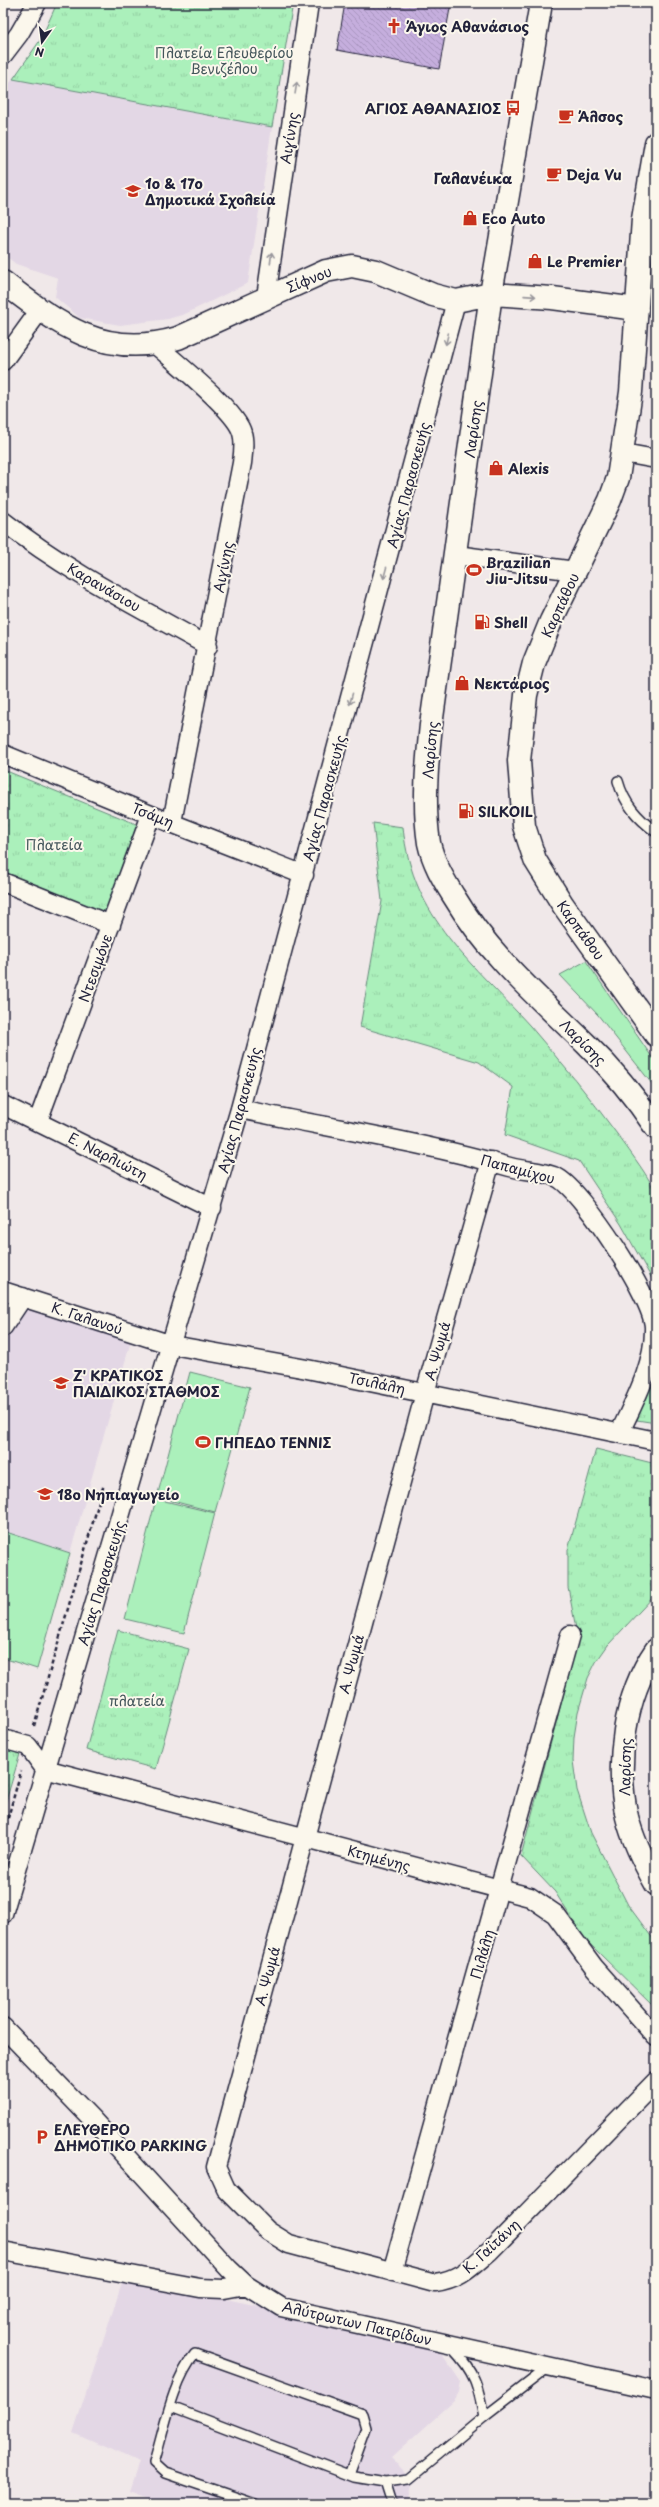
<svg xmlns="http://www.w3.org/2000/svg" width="659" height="2507" font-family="'Playpen Sans',sans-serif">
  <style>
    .built { fill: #e3d7e5 }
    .green { fill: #abf0bb; stroke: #66897b }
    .park { fill: url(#park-tufts); stroke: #66897b }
    .building { fill: url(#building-back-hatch); stroke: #22223b }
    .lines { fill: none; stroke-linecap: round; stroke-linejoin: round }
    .lane-casing { stroke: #22223b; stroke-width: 12 }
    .street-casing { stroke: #22223b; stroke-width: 21 }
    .secondary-casing { stroke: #22223b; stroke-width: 25 }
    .path { stroke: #22223b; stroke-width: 2.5; stroke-dasharray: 4 3; stroke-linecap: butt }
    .lane { stroke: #fbf7ec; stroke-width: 9 }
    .street { stroke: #fbf7ec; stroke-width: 18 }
    .secondary { stroke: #fbf7ec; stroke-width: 22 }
    .oneway { stroke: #99979c }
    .labels { text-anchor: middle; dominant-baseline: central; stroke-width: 4; stroke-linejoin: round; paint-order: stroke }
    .poi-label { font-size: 14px; font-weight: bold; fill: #22223b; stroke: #fbf7ec; text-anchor: start }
    .park-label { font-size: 14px; fill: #44565b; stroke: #fbf7ec }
    .street-label { font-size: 14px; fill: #22223b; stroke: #fbf7ec }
    .neighbourhood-label { font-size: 15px; font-weight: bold; fill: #22223b; stroke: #fbf7ec }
  </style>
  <defs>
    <pattern id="park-tufts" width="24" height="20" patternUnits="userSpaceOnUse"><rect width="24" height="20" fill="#abf0bb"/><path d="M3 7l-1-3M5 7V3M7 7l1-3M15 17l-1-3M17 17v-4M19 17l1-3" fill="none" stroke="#93cea2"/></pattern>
    <pattern id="building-back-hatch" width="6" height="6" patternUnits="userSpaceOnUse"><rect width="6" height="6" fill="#c5aedd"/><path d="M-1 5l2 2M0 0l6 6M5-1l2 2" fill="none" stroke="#a995bf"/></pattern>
  </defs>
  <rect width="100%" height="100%" fill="#f0e8e9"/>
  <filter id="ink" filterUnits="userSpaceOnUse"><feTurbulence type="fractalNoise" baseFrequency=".025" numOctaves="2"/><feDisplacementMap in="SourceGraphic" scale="8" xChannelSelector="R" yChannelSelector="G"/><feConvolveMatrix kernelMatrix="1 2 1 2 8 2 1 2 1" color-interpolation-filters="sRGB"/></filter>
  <g filter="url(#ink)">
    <path class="built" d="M13,79L272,127L248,283L185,314L168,319L120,325L80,318L55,297L58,278L16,264L3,254V91Z
      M21,1298L131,1341L70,1553L3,1531V1444L8,1427L3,1425V1328Z
      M124,2277L435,2344L461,2382L459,2392L454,2401L391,2458L413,2480L408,2504H161L129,2492L139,2462L73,2433Z"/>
    <path class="green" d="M586,961L656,1063V1089L598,1015L560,975Z
      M190,1372L250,1387L215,1512L157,1497Z
      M156,1499L215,1513L184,1633L125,1619Z
      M3,1531L70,1553L37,1669L3,1658Z"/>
    <path class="park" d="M57,3H293L272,127L13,79L41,39Z
      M4,770L141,826L104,917L3,876Z
      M373,823L403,827C412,919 473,963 530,1026C560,1061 590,1097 617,1134C625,1145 654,1183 656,1195C659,1220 656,1259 656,1286L621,1224L579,1161L505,1135L513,1087L479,1062L360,1027L382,901Z
      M656,1364V1423L637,1420Z
      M596,1449L656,1464V1594L608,1645L596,1662L588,1678L578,1712L574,1737L573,1761L577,1790L591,1833L628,1905L656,1943V2009L596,1950L584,1938L555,1892L521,1856L578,1639L568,1587V1550Z
      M118,1630L189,1649L156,1769L86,1750Z
      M3,1748L20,1754L3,1811Z"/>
    <path class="building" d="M345,3H451L439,69L337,50Z"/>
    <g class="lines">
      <g class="lane-casing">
        <path id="lane" d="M618,781C624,803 637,818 656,832
          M452,2348C475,2372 478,2385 484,2417
          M171,2407L354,2477L385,2482L409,2479L484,2417L549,2367
          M385,2482L392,2504
          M255,2504L165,2473L154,2463C164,2430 173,2380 195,2354L362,2414L366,2428L349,2475"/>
      </g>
      <g class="street-casing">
        <path id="street" d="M3,55L19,34L37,3
          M266,297L309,3
          M156,345C175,362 237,411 242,433C245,442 243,454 242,463L172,822
          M3,361L40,310
          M623,453L656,459
          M3,521C66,571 138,607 208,646
          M456,555L575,571
          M3,754L151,815L304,875
          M3,882L111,925
          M3,1105L212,1208
          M240,1109C330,1128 422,1142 510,1167C524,1171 545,1171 558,1178C584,1193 653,1298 654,1327C655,1363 635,1400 620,1432
          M38,1121L151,815
          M491,1161L425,1393L216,2167L226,2189L268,2231L289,2244L435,2283C460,2280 471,2267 490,2251L656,2081
          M3,1291L172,1345L307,1369L656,1441
          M3,1327L23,1297
          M3,1739L28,1746L45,1769L530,1897L555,1914L594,1967L656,2037
          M3,1914L240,1109L456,301
          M3,2027L92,2119L229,2269L246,2285L281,2307L656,2390
          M3,2251L200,2288L224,2289L246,2285
          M392,2272L570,1635"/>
      </g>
      <g class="secondary-casing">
        <path id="secondary" d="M541,3L491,294L431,725C427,763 423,805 429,843C433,862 443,879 453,895C488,954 538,997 586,1044C612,1069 636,1098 656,1128
          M656,143L643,219L631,392L618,478L610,500L551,621L534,663L526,695L519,761L524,826L535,860L563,905L656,1035
          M3,282C59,325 104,360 178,338L326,271L352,266L376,271L433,295L456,301L491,294L552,298L637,309
          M656,1650C624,1696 615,1763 627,1817C633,1841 644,1863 656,1884"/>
      </g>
      <path class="path" d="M34,1726L104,1484
        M4,1832L21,1771"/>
      <use href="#lane" class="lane"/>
      <use href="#street" class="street"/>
      <use href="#secondary" class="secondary"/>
    </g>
    <defs><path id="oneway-shaft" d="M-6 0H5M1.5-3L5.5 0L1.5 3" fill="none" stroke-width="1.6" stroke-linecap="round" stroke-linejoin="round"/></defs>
    <g class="oneway">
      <use href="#oneway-shaft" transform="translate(296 88) rotate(-81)"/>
      <use href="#oneway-shaft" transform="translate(271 258) rotate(-83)"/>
      <use href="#oneway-shaft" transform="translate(530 296) rotate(4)"/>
      <use href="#oneway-shaft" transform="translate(447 339) rotate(103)"/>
      <use href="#oneway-shaft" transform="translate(385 573) rotate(105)"/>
      <use href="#oneway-shaft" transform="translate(351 699) rotate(105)"/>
    </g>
  </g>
  <defs>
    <g id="church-bare" transform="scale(1.2)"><path d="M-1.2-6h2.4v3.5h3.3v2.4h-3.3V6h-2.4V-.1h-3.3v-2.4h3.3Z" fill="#c8321e" stroke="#fbf7ec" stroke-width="2.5" paint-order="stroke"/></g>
    <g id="bus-bare" transform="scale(1.2)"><path d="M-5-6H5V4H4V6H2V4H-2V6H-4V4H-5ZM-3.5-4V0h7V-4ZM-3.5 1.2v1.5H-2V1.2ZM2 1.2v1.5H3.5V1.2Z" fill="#c8321e" stroke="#fbf7ec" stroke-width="2.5" paint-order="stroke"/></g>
    <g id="cafe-bare" transform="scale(1.2)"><path d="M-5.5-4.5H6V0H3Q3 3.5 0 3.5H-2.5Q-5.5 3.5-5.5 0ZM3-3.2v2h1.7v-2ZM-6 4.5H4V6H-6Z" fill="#c8321e" stroke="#fbf7ec" stroke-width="2.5" paint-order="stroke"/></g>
    <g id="school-bare" transform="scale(1.2)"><path d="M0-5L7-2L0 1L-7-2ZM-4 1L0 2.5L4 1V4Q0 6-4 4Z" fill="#c8321e" stroke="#fbf7ec" stroke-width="2.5" paint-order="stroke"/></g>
    <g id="shop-bare" transform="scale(1.2)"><path d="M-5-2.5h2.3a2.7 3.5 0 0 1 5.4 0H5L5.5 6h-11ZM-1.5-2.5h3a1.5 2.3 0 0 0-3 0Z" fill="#c8321e" stroke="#fbf7ec" stroke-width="2.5" paint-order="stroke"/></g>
    <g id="stadium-bare" transform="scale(1.2)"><path d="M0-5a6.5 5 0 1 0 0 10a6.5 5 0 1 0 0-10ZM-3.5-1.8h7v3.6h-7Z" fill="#c8321e" stroke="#fbf7ec" stroke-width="2.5" paint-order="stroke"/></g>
    <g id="fuel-bare" transform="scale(1.2)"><path d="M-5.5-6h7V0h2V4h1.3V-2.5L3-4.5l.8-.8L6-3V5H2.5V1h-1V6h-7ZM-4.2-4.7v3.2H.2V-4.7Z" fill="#c8321e" stroke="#fbf7ec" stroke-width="2.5" paint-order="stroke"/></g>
    <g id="parking-bare" transform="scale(1.2)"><path d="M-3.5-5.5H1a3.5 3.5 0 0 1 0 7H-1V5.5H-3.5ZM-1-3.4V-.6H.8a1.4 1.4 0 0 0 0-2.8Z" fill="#c8321e" stroke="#fbf7ec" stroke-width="2.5" paint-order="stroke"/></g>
  </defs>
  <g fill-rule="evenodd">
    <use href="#church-bare" x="394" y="26"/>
    <use href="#bus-bare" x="513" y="108"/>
    <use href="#cafe-bare" x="566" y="116"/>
    <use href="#cafe-bare" x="554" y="174"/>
    <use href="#school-bare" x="133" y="191"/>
    <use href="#shop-bare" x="470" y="218"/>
    <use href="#shop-bare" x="535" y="261"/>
    <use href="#shop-bare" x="496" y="468"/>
    <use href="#stadium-bare" x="474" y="570"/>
    <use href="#fuel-bare" x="482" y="622"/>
    <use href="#shop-bare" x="462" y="683"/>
    <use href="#fuel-bare" x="466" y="811"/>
    <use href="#school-bare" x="61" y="1383"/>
    <use href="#stadium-bare" x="203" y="1442"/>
    <use href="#school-bare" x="45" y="1494"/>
    <use href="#parking-bare" x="42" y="2137"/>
  </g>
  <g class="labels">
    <g class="poi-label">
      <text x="406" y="26">Άγιος Αθανάσιος</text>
      <text x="501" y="108" text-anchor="end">ΑΓΙΟΣ ΑΘΑΝΑΣΙΟΣ</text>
      <text x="578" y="116">Άλσος</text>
      <text x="566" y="174">Deja Vu</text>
      <text x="145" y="183">1ο &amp; 17ο<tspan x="145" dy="16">Δημοτικά Σχολεία</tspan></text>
      <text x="482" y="218">Eco Auto</text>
      <text x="547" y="261">Le Premier</text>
      <text x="508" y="468">Alexis</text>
      <text x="486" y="562">Brazilian<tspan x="486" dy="16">Jiu-Jitsu</tspan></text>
      <text x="494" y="622">Shell</text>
      <text x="474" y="683">Νεκτάριος</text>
      <text x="478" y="811">SILKOIL</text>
      <text x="73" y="1375">Ζ' ΚΡΑΤΙΚΟΣ<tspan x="73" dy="16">ΠΑΙΔΙΚΟΣ ΣΤΑΘΜΟΣ</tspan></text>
      <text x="215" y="1442">ΓΗΠΕΔΟ ΤΕΝΝΙΣ</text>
      <text x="57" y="1494">18ο Νηπιαγωγείο</text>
      <text x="54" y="2129">ΕΛΕΥΘΕΡΟ<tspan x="54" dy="16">ΔΗΜΟΤΙΚΟ PARKING</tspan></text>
    </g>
    <g class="park-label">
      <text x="224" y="52">Πλατεία Ελευθερίου<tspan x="224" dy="16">Βενιζέλου</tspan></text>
      <text x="54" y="844">Πλατεία</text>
      <text x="137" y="1700">πλατεία</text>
    </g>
    <g class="street-label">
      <text transform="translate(289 138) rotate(-81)">Αιγίνης</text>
      <text transform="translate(309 279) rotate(-22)">Σίφνου</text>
      <text transform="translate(473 429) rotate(-82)">Λαρίσης</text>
      <text transform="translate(408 485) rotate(-75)">Αγίας Παρασκευής</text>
      <text transform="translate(223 567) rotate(-79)">Αιγίνης</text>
      <text transform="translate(104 587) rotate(30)">Καρανάσιου</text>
      <text transform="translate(560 605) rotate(-65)">Καρπάθου</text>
      <text transform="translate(430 750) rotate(-85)">Λαρίσης</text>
      <text transform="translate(324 798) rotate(-75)">Αγίας Παρασκευής</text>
      <text transform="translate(153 815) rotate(21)">Τσάμη</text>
      <text transform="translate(581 930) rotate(54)">Καρπάθου</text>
      <text transform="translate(95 968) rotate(-70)">Ντεσιμόνε</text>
      <text transform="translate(583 1042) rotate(45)">Λαρίσης</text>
      <text transform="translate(239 1110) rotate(-75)">Αγίας Παρασκευής</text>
      <text transform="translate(108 1156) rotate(27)">Ε. Ναρλιώτη</text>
      <text transform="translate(518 1169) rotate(15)">Παπαμίχου</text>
      <text transform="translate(87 1318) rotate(18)">Κ. Γαλανού</text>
      <text transform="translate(437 1351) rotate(-74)">Α. Ψωμά</text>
      <text transform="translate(377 1383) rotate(12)">Τσιλάλη</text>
      <text transform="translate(101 1583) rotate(-73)">Αγίας Παρασκευής</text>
      <text transform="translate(351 1664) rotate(-75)">Α. Ψωμά</text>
      <text transform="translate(625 1767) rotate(-89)">Λαρίσης</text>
      <text transform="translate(379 1858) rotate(15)">Κτημένης</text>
      <text transform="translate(482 1954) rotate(-74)">Πιλάλη</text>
      <text transform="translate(267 1976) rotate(-75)">Α. Ψωμά</text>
      <text transform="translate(491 2246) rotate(-43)">Κ. Γαϊτάνη</text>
      <text transform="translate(357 2323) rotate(13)">Αλύτρωτων Πατρίδων</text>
    </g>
    <g class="neighbourhood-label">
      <text x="473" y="177">Γαλανέικα</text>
    </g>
  </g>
  <rect width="659" height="2507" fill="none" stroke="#fbf7ec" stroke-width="16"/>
  <rect x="8" y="8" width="643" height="2491" fill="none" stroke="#22223b" stroke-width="1.5" filter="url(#ink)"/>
  <g transform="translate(42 42) rotate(194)" stroke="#fbf7ec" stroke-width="3" paint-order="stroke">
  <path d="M0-3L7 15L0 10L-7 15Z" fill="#22223b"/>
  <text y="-6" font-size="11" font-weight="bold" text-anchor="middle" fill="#22223b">N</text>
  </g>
</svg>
